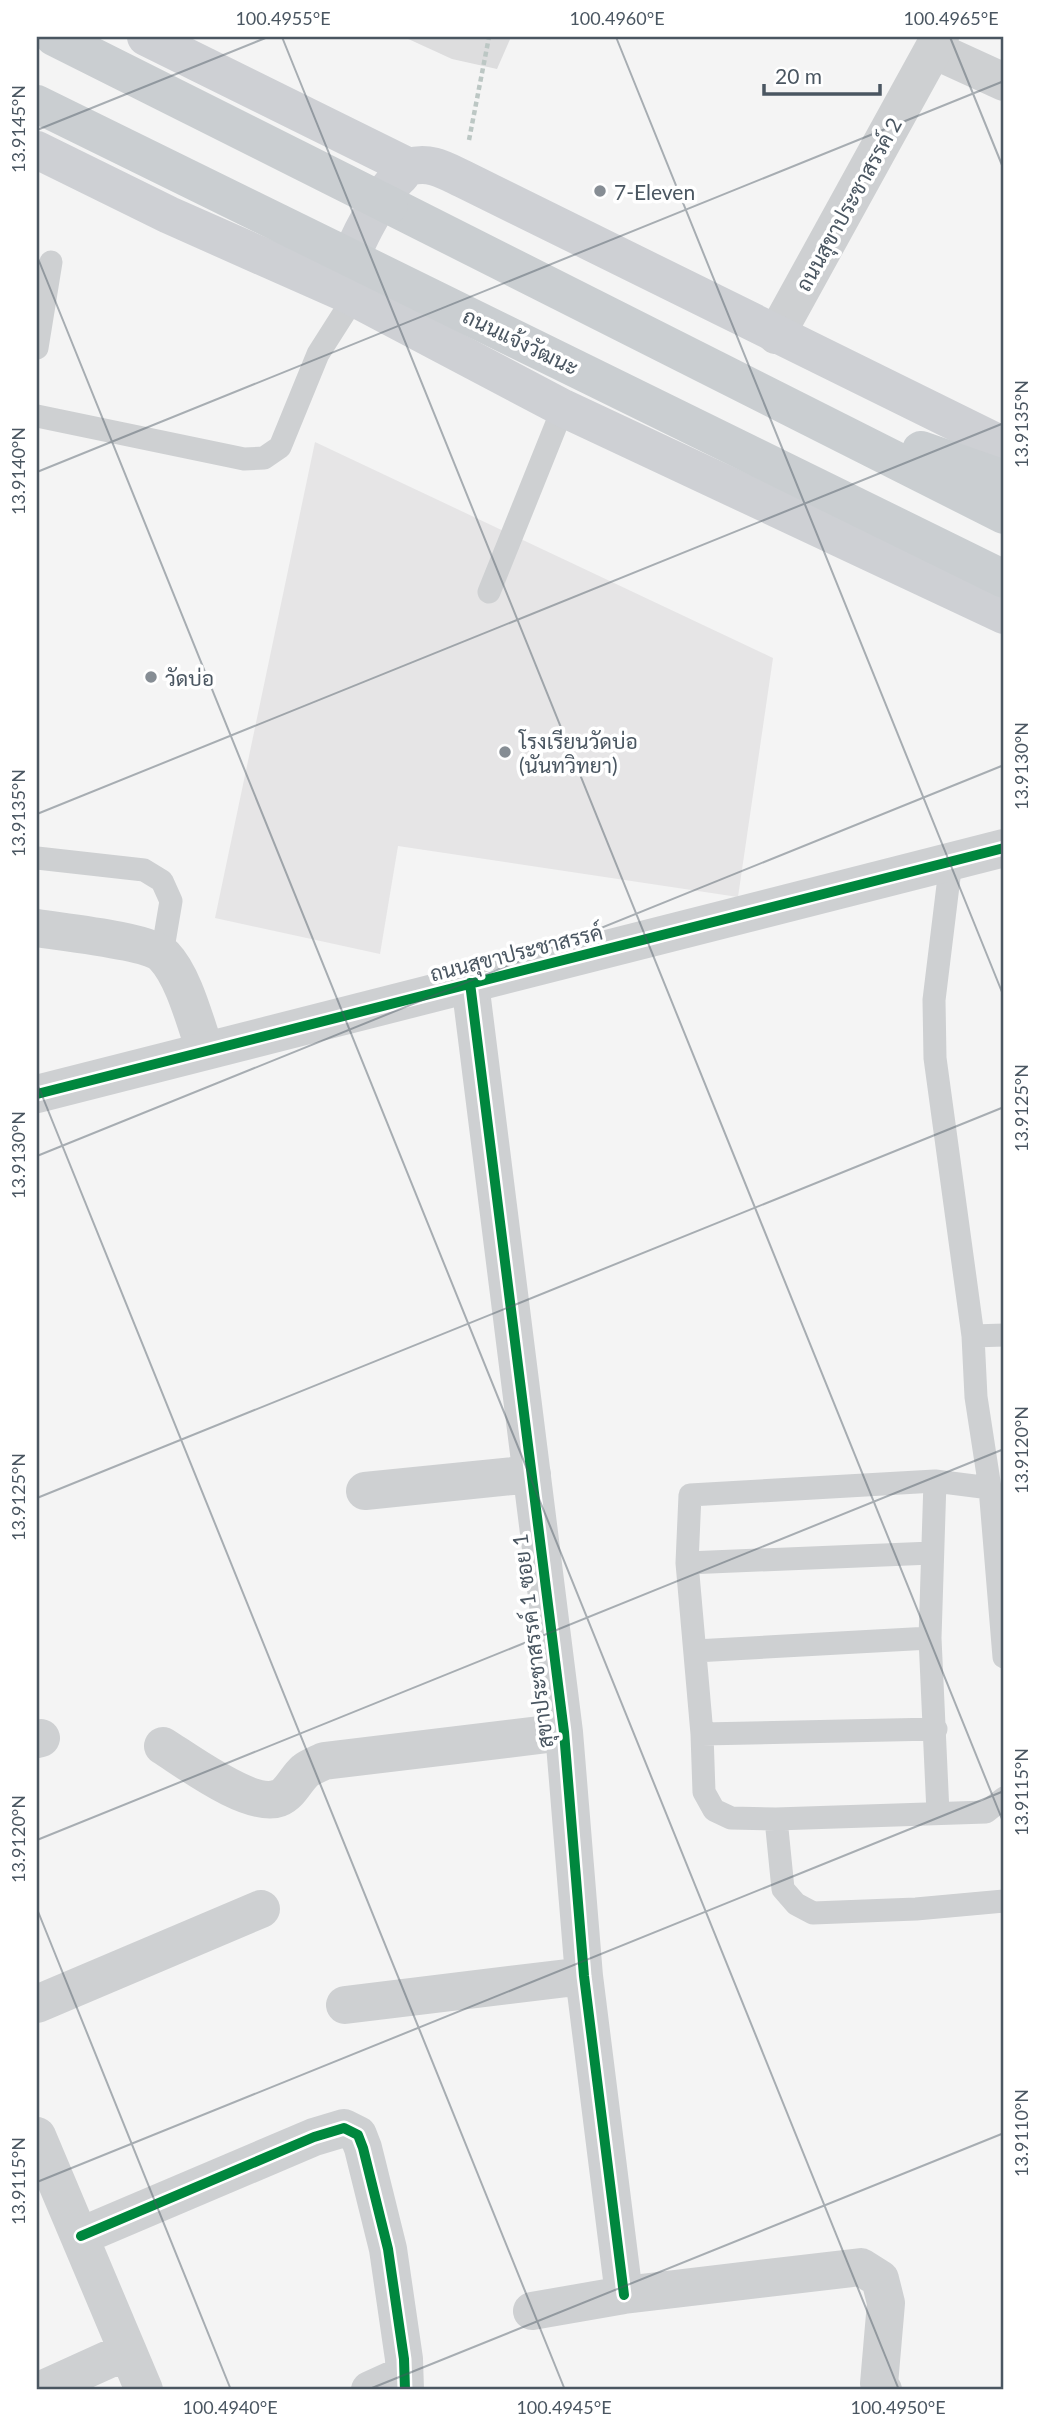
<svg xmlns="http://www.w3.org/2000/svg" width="1041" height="2427" font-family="Lato,Sarabun,sans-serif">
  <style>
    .education { fill: #e6e5e6 }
    .building { fill: #ddddde }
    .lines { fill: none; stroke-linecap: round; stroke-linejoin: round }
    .path { stroke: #bcc7c4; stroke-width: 4.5; stroke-dasharray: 5 3.5; stroke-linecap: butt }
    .service { stroke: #ced0d2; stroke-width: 23 }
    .minor { stroke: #ced0d2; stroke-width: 38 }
    .tertiary { stroke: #ced0d2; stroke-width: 38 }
    .secondary { stroke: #ced0d4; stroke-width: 38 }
    .primary { stroke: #caced1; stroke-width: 38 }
    .primary-bridge { stroke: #caced1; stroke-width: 38 }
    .cycleway-casing { stroke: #fff; stroke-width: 15 }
    .cycleway { stroke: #00873e; stroke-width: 10 }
    .ticks { fill: none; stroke: #4a5661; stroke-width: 2; stroke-opacity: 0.45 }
    .poi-dot { fill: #868d94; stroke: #fff; stroke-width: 2.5 }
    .labels { text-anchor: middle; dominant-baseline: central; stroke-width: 7; stroke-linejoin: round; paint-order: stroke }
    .poi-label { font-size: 21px; fill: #4a5661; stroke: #fff; text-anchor: start }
    .street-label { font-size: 21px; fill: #4a5661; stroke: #fff }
    .neatline { fill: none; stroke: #4a5661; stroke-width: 2.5 }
    .ticks-label { font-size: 18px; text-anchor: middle; fill: #4a5661 }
  </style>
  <rect width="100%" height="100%" fill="#f4f4f4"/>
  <path class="education" d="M315,442L773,658L738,897L398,846L380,954L215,918Z"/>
  <path class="building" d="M404,37H511L497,69L452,59Z"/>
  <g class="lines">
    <path class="path" d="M469,140L489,37"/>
    <path class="service" d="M37,348L51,262
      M37,416L244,459L264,458L280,447L318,354L353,299
      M489,592L563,408
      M37,858L144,870L162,881L171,901L162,954
      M973,1336L1004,1335
      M935,1481L690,1495L687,1563L702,1734L704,1792L714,1810L731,1818L776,1819L783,1889L796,1904L813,1913L916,1909L1004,1901
      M990,1488L1004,1657
      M687,1563L932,1553
      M695,1651L930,1638
      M702,1734L936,1729
      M938,1813L930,1638L935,1481L990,1488L976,1397L973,1336L935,1058L934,1000L951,861
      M776,1819L986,1812L1004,1798"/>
    <path class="minor" d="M934,50L1004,82
      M37,928C61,932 150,941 164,956C184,977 195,1022 205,1050
      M470,983L564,1732L584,1976L624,2295
      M365,1491L532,1474
      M37,1739L41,1738
      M163,1746C187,1761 251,1809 279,1798C290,1794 296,1779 305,1771C310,1767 318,1764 324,1761L564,1732
      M37,2004L261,1909
      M345,2005L584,1976
      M37,2136L144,2390
      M81,2236L314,2137L344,2128L358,2135L363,2148L388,2249L404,2359L405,2390
      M532,2311L624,2295L861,2267L880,2279L886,2303L879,2384L883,2390
      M41,2390L127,2351
      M370,2390L403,2375"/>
    <path class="tertiary" d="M776,335L940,37
      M37,1094L1004,848"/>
    <path class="secondary" d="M146,37L409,167C430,161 444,170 463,179L1004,446
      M37,150L169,215L347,294L563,408L1004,615
      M347,292C347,285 347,277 348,270C353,244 382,192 401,175"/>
    <path class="primary" d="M389,205L1004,515
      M921,450L1004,479"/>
    <path class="primary-bridge" d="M54,37L389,205
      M37,104L1004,579"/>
    <g class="cycleway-casing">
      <path id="cycleway" d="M470,983L564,1732L584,1976L624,2295
        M37,1094L1004,848
        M81,2236L314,2137L344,2128L358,2135L363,2148L388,2249L404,2359L405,2390"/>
    </g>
    <use href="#cycleway" class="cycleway"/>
  </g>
  <path class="ticks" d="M282,37L1004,1824M616,37L1004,997M950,37L1004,170M37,130L268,37M37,256L899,2390M37,472L1004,81M37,814L1004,423M37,1083L565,2390M37,1156L1004,765M37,1498L1004,1107M37,1840L1004,1449M37,1909L231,2390M37,2182L1004,1791M367,2390L1004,2133"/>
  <g class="poi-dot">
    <circle cx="600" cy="191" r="7"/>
    <circle cx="151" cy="677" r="7"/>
    <circle cx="505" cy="752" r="7"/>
  </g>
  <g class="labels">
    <g class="poi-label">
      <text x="614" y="191">7-Eleven</text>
      <text x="165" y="677">วัดบ่อ</text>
      <text x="519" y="740">โรงเรียนวัดบ่อ<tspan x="519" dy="24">(นันทวิทยา)</tspan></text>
    </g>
    <g class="street-label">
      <text transform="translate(848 204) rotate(-61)">ถนนสุขาประชาสรรค์ 2</text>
      <text transform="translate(521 341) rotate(26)">ถนนแจ้งวัฒนะ</text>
      <text transform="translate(516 952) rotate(-14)">ถนนสุขาประชาสรรค์</text>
      <text transform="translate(532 1641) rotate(-97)">สุขาประชาสรรค์ 1 ซอย 1</text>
    </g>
  </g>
  <rect width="1041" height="2427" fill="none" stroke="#ffffff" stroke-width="77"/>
  <path d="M764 84v10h116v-10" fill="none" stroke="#4a5661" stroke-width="3.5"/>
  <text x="775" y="84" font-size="21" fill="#4a5661" stroke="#ffffff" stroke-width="5" paint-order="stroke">20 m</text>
  <rect x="38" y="38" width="964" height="2350" class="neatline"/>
  <g class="ticks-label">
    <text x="283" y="25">100.4955°E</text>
    <text x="617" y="25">100.4960°E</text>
    <text x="951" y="25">100.4965°E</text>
    <text transform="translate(19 129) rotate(-90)" y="6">13.9145°N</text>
    <text transform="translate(1022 424) rotate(-90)" y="6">13.9135°N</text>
    <text transform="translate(19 471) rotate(-90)" y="6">13.9140°N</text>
    <text transform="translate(1022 766) rotate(-90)" y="6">13.9130°N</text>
    <text transform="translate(19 813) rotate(-90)" y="6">13.9135°N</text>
    <text transform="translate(1022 1108) rotate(-90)" y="6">13.9125°N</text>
    <text transform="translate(19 1155) rotate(-90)" y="6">13.9130°N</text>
    <text transform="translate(1022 1450) rotate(-90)" y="6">13.9120°N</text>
    <text transform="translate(19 1497) rotate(-90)" y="6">13.9125°N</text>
    <text transform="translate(1022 1792) rotate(-90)" y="6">13.9115°N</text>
    <text transform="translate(19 1839) rotate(-90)" y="6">13.9120°N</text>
    <text transform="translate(1022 2133) rotate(-90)" y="6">13.9110°N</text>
    <text transform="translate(19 2181) rotate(-90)" y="6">13.9115°N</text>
    <text x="230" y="2414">100.4940°E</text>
    <text x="564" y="2414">100.4945°E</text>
    <text x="898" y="2414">100.4950°E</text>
  </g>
</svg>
